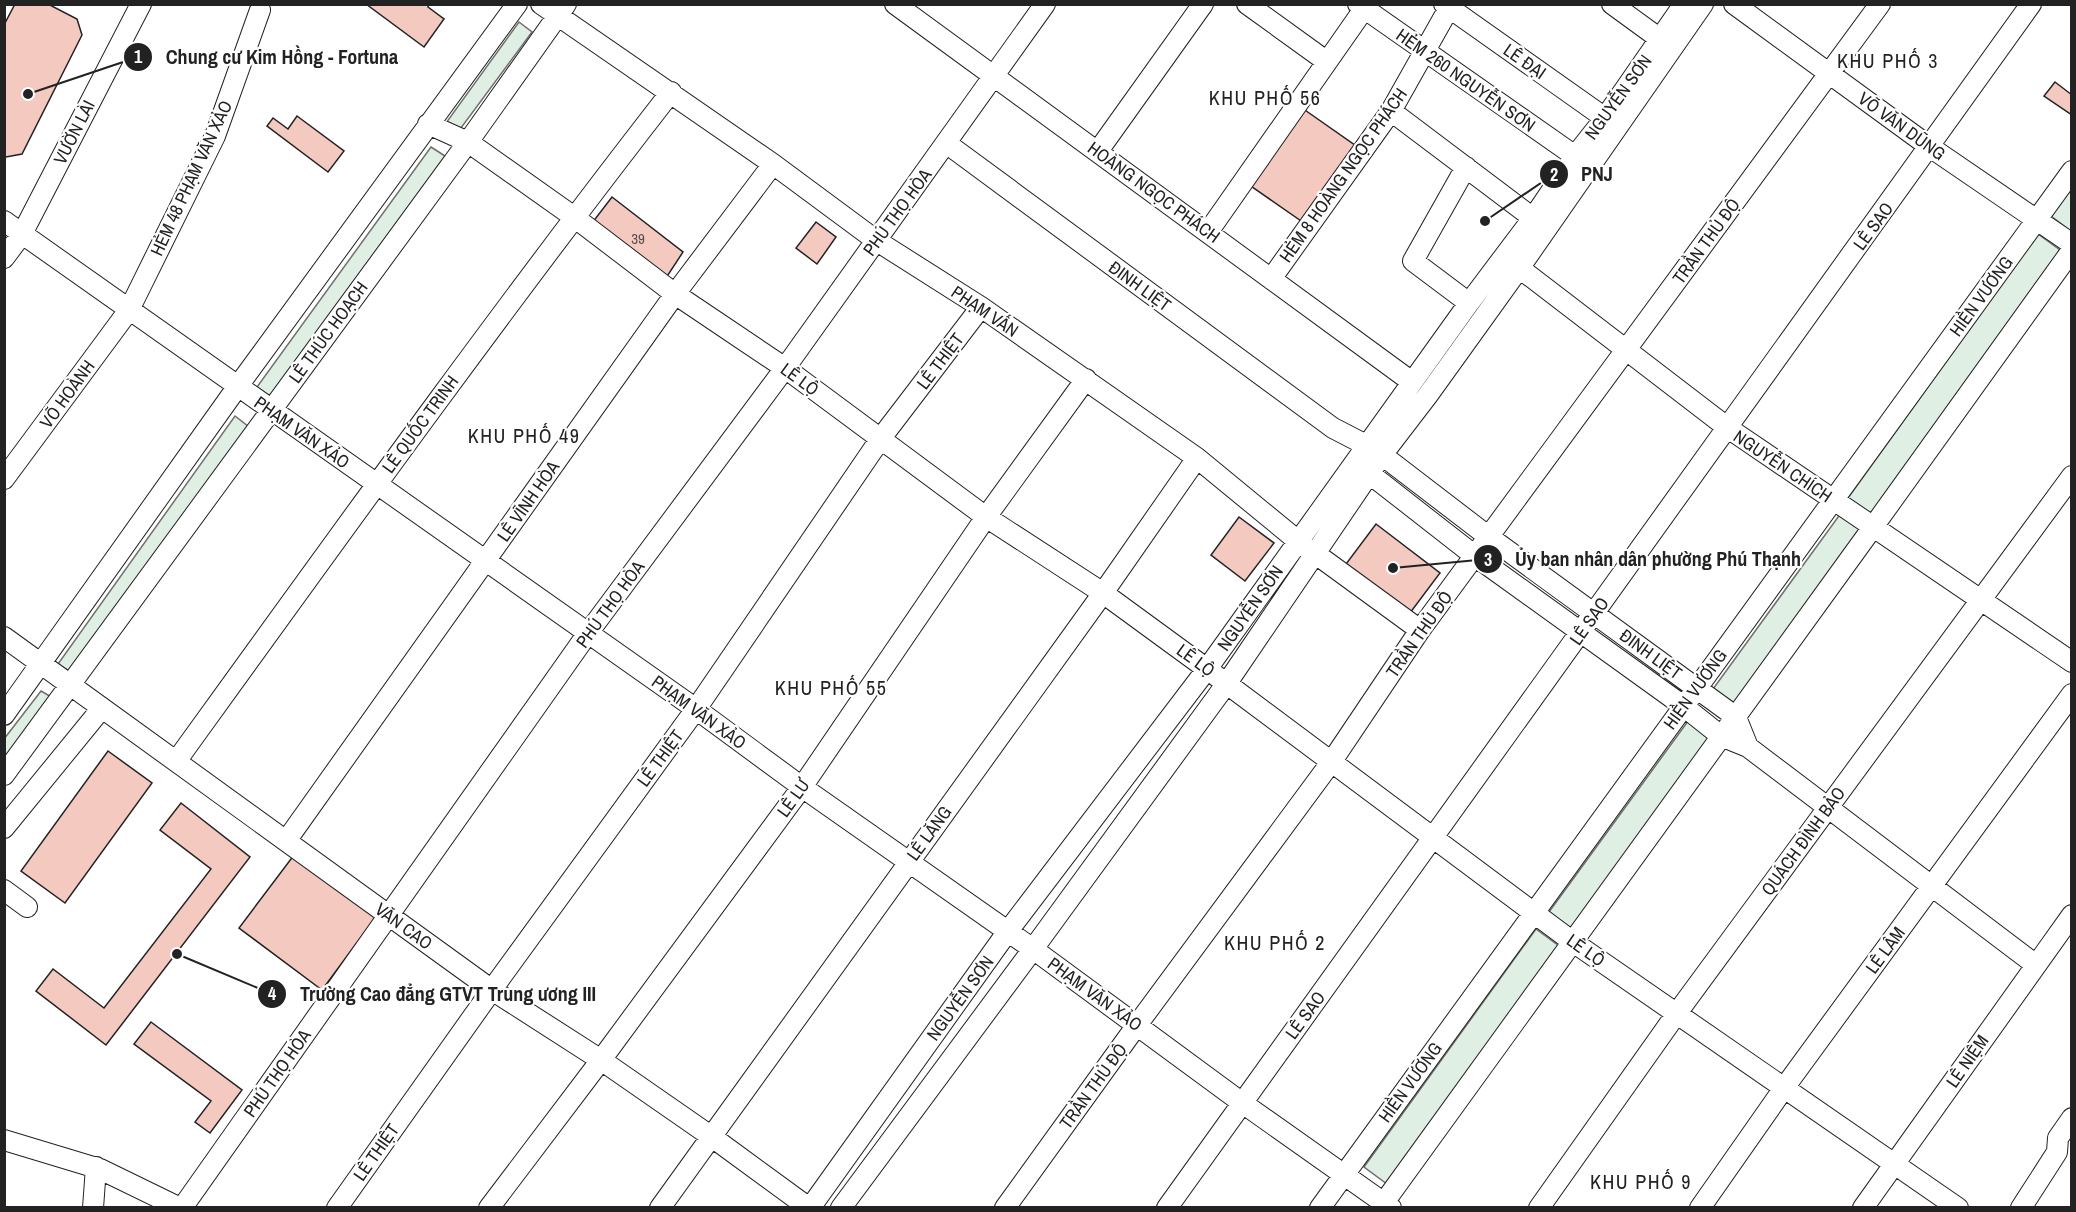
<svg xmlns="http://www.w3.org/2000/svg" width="2076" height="1212" font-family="'Archivo Narrow',sans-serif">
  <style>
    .green { fill: #e0efe3; stroke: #6f6f6f; stroke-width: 1.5 }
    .building { fill: #f3c9c0; stroke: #222; stroke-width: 1.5 }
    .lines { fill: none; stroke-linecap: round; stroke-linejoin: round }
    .minor-casing { stroke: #222; stroke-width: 22 }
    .minor { stroke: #fff; stroke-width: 20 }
    .labels { text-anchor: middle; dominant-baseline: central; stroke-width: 4.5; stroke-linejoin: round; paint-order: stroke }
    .number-label { font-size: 15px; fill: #564c4a }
    .street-label { font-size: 18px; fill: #222; stroke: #fff }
    .neighbourhood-label { font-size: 20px; letter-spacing: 1.5px; fill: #222; stroke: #fff }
    .leader { fill: none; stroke: #222; stroke-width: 2 }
    .callout-dot { fill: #222; stroke: #fff; stroke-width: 2 }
    .mark-label { font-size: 18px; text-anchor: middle; font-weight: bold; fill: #fff }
    .callout-label { font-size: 20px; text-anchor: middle; font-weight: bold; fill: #222; stroke: #fff; stroke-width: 4.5; stroke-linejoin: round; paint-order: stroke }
  </style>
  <rect width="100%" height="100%" fill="#fff"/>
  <path class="green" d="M519,22L532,32L458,132L446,123Z
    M431,147L445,156L270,396L257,387Z
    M2071,188L2072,231H2071L2051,216Z
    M2038,234L2060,250L1870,514L1848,498Z
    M235,416L249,427L69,671L58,664Z
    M1841,513L1864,530L1736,705L1713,689Z
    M41,691L53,698L5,761L4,739Z
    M1691,717L1713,733L1571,929L1549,912Z
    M1536,929L1559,946L1387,1184L1364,1167Z"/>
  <path class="building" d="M15,4H48L77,19L82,35L22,154L6,157L4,156V25Z
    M366,4H429L428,7L444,19L424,47Z
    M2055,82L2072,95V115L2044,96Z
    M1302,108L1359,148L1304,223L1248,184Z
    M297,116L344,151L328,172L267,126L273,118L288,129Z
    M612,197L683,252L666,278L592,223Z
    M816,222L836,237L817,264L796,248Z
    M1239,517L1274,543L1245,581L1211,555Z
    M1376,524L1440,573L1410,613L1346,564Z
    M108,751L152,783L65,903L21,871Z
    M181,803L250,857L106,1045L36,991L53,969L104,1008L211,869L160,830Z
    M294,855L376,917L322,990L239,928Z
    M151,1022L242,1090L210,1133L195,1122L211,1101L134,1044Z"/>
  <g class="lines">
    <g class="minor-casing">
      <path id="minor" d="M541,4L773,164L877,241L981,307L1197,458L1298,541L1420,630
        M895,4L1412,382
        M1247,4L1326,61
        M1358,4L1575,156
        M1444,4L1605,118
        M1612,4L1671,47
        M1734,4L1930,147L2072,244
        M1391,111L1533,218
        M428,124L468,142L574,217L675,294L785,368L986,517L1103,593L1207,669L1573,942L1958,1208
        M946,143L1333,428L1366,445L1382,455L1489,537L1736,717L1748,747
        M1098,151L1203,4
        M1466,167L1413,261L1469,303
        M4,221L696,709L802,787L1033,949L1241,1102L1391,1208
        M1208,232L1364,9
        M4,258L22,234L141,4
        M1509,260L1728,428L2072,662
        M1271,279L1391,111L1449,8
        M1361,467L1475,556L1682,705L1721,736L1748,747L2036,965
        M4,479L129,310L215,136L260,10
        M4,637L492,990L601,1060L712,1137L809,1208
        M4,715L238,386L517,4
        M175,760L180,756C341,533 502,309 671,92
        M4,775L468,142L566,4
        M4,828L102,708
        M286,841L675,294L773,164
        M4,890L27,907
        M4,1140L100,1169L180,1208
        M93,1208L96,1167
        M182,1208L588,633L785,368L1045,4
        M337,1208L501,977L696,709L881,438L981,307
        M489,1208L601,1060L802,787L986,517L1086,379
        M660,1208L1103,593L1197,458
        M810,1208L1008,931L1207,669L1469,303L1533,218L1575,156L1605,118L1684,4
        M841,1208L1033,949L1227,683L1382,455L1428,395L1520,267L1703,4
        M1005,1208L1137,1025L1332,761L1420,630L1880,4
        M1167,1208L2031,4
        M1320,1208L2072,171
        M1380,1208L1873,527L2072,250
        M1539,1208L1677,1013L2072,476
        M1700,1208L1784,1088L2072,694
        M1863,1208L2072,915
        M2021,1208L2057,1152L2058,1138L2072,1118"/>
    </g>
    <use href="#minor" class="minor"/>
  </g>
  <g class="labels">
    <g class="number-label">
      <text x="638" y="238">39</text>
    </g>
    <g class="street-label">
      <text transform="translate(1525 61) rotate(35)">LÊ ĐẠI</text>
      <text transform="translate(1466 80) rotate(35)">HẺM 260 NGUYỄN SƠN</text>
      <text transform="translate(1618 97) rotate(-54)">NGUYỄN SƠN</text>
      <text transform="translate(1902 126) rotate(36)">VÕ VĂN DŨNG</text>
      <text transform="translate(74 132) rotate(-63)">VƯỜN LÀI</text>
      <text transform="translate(1343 175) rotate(-55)">HẺM 8 HOÀNG NGỌC PHÁCH</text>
      <text transform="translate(191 178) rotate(-65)">HẺM 48 PHẠM VĂN XẢO</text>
      <text transform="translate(1154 192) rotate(36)">HOÀNG NGỌC PHÁCH</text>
      <text transform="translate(897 212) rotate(-54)">PHÚ THỌ HÒA</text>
      <text transform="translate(1873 226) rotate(-54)">LÊ SAO</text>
      <text transform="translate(1706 241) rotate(-54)">TRẦN THỦ ĐỘ</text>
      <text transform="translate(1140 286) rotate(36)">ĐINH LIỆT</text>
      <text transform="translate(1981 296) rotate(-54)">HIỀN VƯƠNG</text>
      <text transform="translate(985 311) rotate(34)">PHẠM VẤN</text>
      <text transform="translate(328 332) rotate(-54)">LÊ THÚC HOẠCH</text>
      <text transform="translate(940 361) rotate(-53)">LÊ THIỆT</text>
      <text transform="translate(800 379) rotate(36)">LÊ LỘ</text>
      <text transform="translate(67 394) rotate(-54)">VÕ HOÀNH</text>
      <text transform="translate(420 424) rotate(-54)">LÊ QUỐC TRINH</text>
      <text transform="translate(302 432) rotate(35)">PHẠM VĂN XẢO</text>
      <text transform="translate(1783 466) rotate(34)">NGUYỄN CHÍCH</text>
      <text transform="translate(528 501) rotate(-55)">LÊ VĨNH HÒA</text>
      <text transform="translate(610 604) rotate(-54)">PHÚ THỌ HÒA</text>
      <text transform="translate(1250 608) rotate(-55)">NGUYỄN SƠN</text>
      <text transform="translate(1589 621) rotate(-55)">LÊ SAO</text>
      <text transform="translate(1419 634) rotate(-55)">TRẦN THỦ ĐỘ</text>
      <text transform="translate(1651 654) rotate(36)">ĐINH LIỆT</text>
      <text transform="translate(1196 660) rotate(36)">LÊ LỘ</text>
      <text transform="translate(1695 689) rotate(-54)">HIỀN VƯƠNG</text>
      <text transform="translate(699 712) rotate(36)">PHẠM VĂN XẢO</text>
      <text transform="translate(660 758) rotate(-54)">LÊ THIỆT</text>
      <text transform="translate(793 798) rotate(-54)">LÊ LƯ</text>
      <text transform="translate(929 833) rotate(-54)">LÊ LĂNG</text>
      <text transform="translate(1803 841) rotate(-54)">QUÁCH ĐÌNH BẢO</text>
      <text transform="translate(404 926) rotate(36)">VĂN CAO</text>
      <text transform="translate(1586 950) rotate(35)">LÊ LỘ</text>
      <text transform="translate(1885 950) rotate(-54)">LÊ LÂM</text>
      <text transform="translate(1095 994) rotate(36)">PHẠM VĂN XẢO</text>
      <text transform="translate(960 998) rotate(-54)">NGUYỄN SƠN</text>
      <text transform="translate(1305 1015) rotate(-54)">LÊ SAO</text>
      <text transform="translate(1967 1061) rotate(-55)">LÊ NIỆM</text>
      <text transform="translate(277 1073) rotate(-55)">PHÚ THỌ HÒA</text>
      <text transform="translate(1410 1082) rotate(-54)">HIỀN VƯƠNG</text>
      <text transform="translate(1093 1086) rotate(-54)">TRẦN THỦ ĐỘ</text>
      <text transform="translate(376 1152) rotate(-55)">LÊ THIỆT</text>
    </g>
    <g class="neighbourhood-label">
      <text x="1888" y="60">KHU PHỐ 3</text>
      <text x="1265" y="97">KHU PHỐ 56</text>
      <text x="524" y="435">KHU PHỐ 49</text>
      <text x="831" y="687">KHU PHỐ 55</text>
      <text x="1275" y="942">KHU PHỐ 2</text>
      <text x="1641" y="1181">KHU PHỐ 9</text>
    </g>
  </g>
  <path class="leader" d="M28 94L138 57M1485 221L1554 174M1393 568L1488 559M177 954L272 994"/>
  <g class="callout-dot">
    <circle cx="28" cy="94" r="6"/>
    <circle cx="1485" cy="221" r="6"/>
    <circle cx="1393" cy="568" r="6"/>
    <circle cx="177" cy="954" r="6"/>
    <circle cx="138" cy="57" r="15"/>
    <circle cx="1554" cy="174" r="15"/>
    <circle cx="1488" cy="559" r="15"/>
    <circle cx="272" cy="994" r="15"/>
  </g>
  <g class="mark-label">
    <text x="138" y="63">1</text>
    <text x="1554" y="181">2</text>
    <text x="1488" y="566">3</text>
    <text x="272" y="1000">4</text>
  </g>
  <g class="callout-label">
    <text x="282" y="64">Chung cư Kim Hồng - Fortuna</text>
    <text x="1597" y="181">PNJ</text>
    <text x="1658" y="566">Ủy ban nhân dân phường Phú Thạnh</text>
    <text x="448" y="1001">Trường Cao đẳng GTVT Trung ương III</text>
  </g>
  <rect width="2076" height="1212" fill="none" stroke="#222222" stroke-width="12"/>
</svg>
